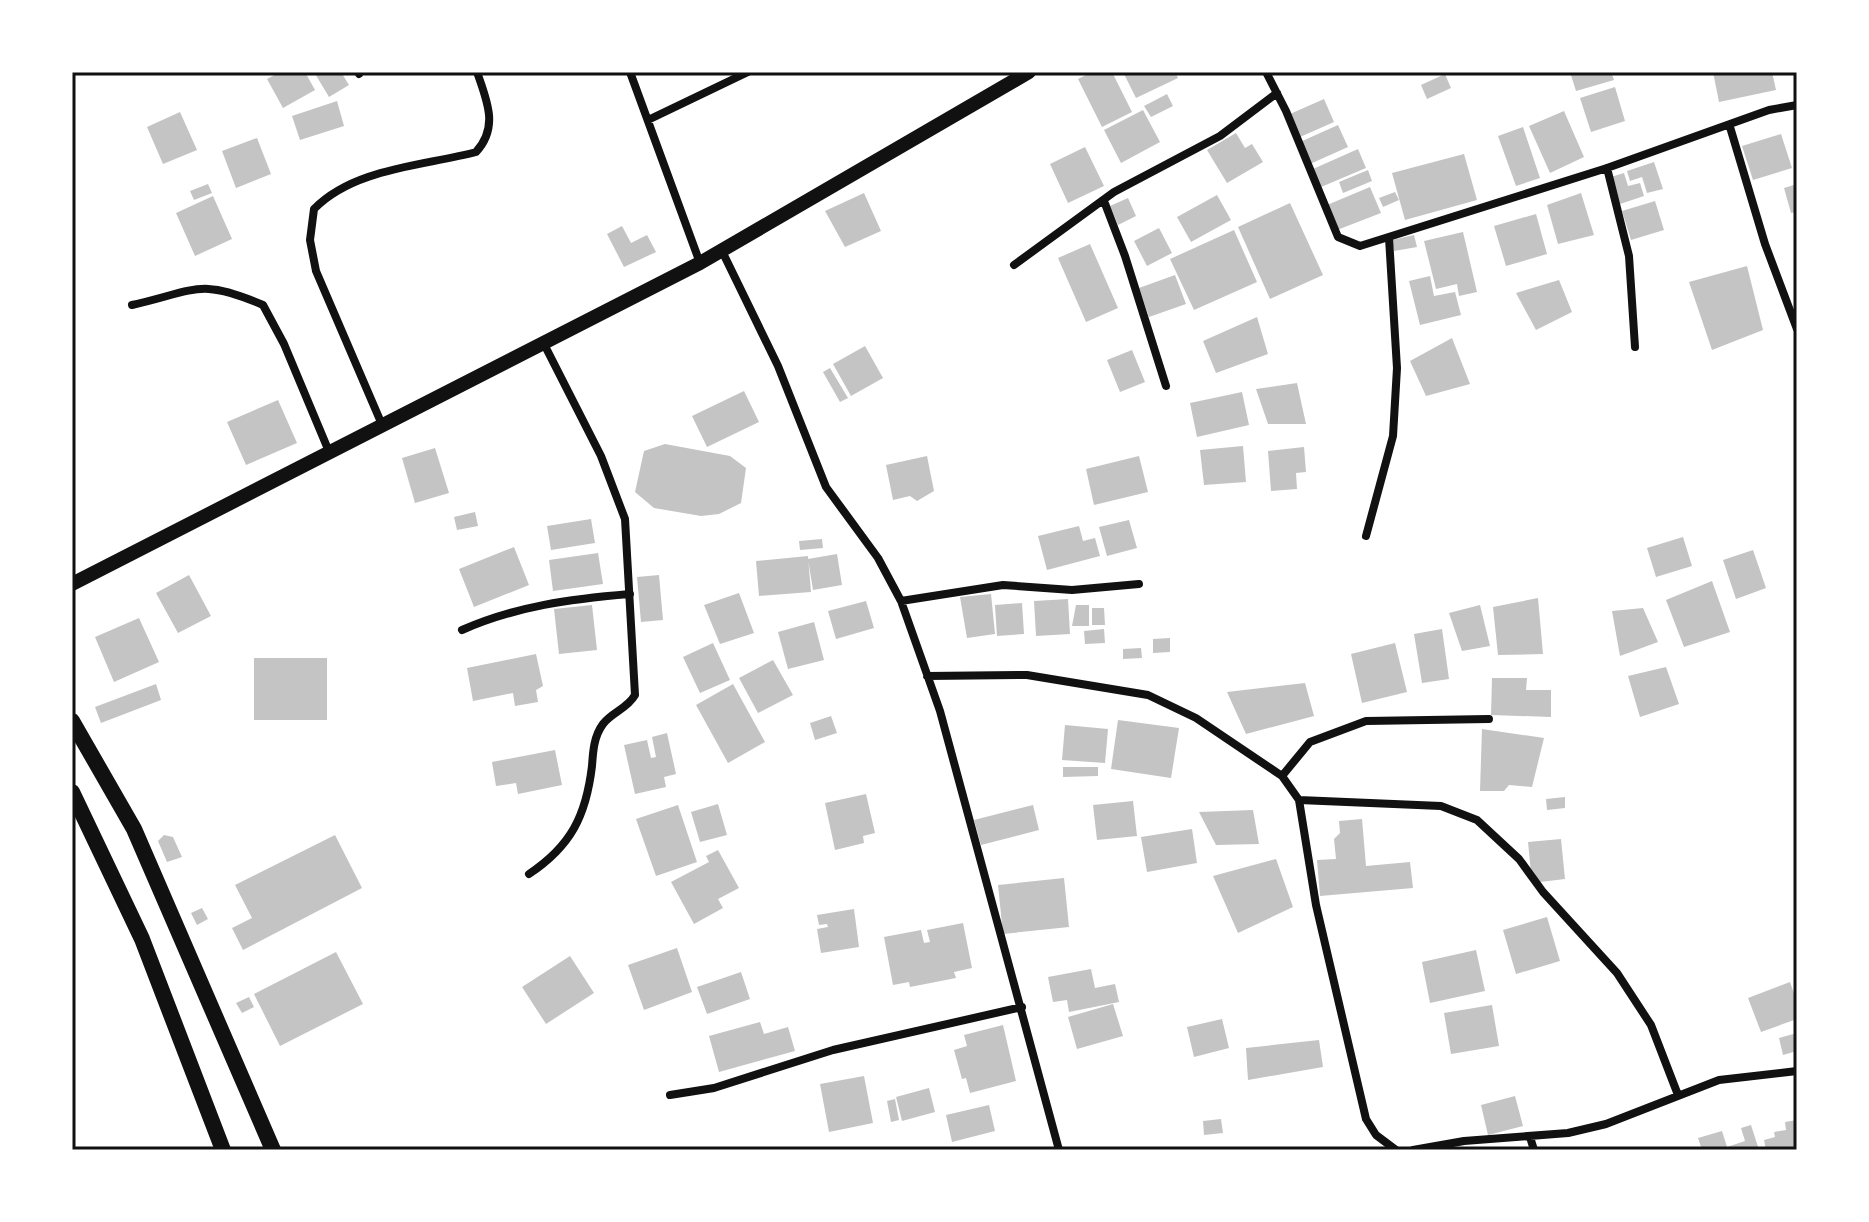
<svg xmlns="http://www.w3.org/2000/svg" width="1869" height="1222" font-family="'Noto Sans',sans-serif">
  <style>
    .building { fill: #c4c4c4 }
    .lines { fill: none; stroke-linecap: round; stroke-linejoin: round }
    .minor { stroke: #111; stroke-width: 8 }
    .tertiary { stroke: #111; stroke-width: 14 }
    .secondary { stroke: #111; stroke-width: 16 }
    .neatline { fill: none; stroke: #111; stroke-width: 3 }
  </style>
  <rect width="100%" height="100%" fill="#fff"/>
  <path class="building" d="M280,72H305L315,90L283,108L267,79Z
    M314,72H341L349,85L329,97Z
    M1092,72H1112L1132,112L1102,127L1078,79Z
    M1123,72H1175L1178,78L1136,98Z
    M1570,72H1611L1614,80L1576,91Z
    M1713,72H1772L1776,90L1719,102Z
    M1445,74L1451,88L1427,99L1421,85Z
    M1615,87L1625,121L1591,132L1580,98Z
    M1167,94L1173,106L1151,117L1144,106Z
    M1324,99L1334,122L1300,137L1290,114Z
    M337,101L344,126L300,140L292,116Z
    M1143,110L1160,142L1121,163L1104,130Z
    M1564,111L1584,157L1550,173L1529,126Z
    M180,112L197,150L163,164L147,127Z
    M1338,125L1348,147L1310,164L1300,142Z
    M1523,127L1540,178L1516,186L1498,136Z
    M1236,133L1245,148L1252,144L1263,162L1227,183L1207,150Z
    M1781,134L1792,168L1753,180L1742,146Z
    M257,138L271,174L236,188L222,151Z
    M1085,147L1104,186L1068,203L1050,164Z
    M1358,149L1366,168L1321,187L1313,169Z
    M1464,154L1477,200L1405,220L1392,173Z
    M1654,162L1663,189L1647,193L1642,177L1630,181L1627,171Z
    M1368,170L1372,181L1343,193L1339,182Z
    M1624,173L1628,186L1640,183L1644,196L1620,204L1611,177Z
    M208,184L212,193L194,200L190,191Z
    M1797,184V212L1791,213L1784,188Z
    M1370,187L1381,213L1337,230L1327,205Z
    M1395,192L1399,200L1383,207L1379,198Z
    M864,193L881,231L845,247L825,211Z
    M1581,193L1594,235L1558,244L1547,205Z
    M1217,195L1231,220L1191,242L1177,217Z
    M213,196L232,239L195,256L176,213Z
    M1128,198L1136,216L1118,225L1110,206Z
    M1655,201L1664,230L1631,240L1622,211Z
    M1290,203L1323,275L1270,299L1238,227Z
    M1536,214L1547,254L1506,266L1494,226Z
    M622,226L631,243L647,235L656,252L624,267L607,234Z
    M1159,228L1172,253L1147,266L1134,241Z
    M1234,230L1257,282L1194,310L1170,259Z
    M1463,232L1477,292L1459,296L1457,284L1436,289L1424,241Z
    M1414,235L1417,247L1394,251L1392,240Z
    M1090,244L1118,308L1086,322L1058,258Z
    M1747,266L1763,330L1712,350L1689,282Z
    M1175,275L1186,304L1149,317L1139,288Z
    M1430,276L1434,296L1455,292L1461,315L1420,325L1409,281Z
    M1559,280L1572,312L1536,330L1516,293Z
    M1257,317L1268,354L1216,373L1203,341Z
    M1452,338L1470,384L1426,396L1410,361Z
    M865,346L883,378L851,396L833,364Z
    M1132,350L1145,382L1120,392L1107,360Z
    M830,368L848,398L840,402L823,372Z
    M1297,383L1306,424H1268L1256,389Z
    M744,391L759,422L707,447L692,416Z
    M1242,392L1249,425L1197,437L1190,403Z
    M278,400L297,443L246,465L227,422Z
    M665,444L730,456L746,468L741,503L719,514L701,516L654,508L635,492L644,451Z
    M1243,446L1246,482L1204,485L1200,450Z
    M1304,447L1306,472L1296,473L1297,489L1271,491L1268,451Z
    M435,448L449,493L415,503L402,458Z
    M927,456L934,491L917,501L910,496L893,500L886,465Z
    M1139,456L1148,492L1094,505L1086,469Z
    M475,512L478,526L457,530L454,517Z
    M591,519L595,543L551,550L547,526Z
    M1129,520L1137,548L1107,556L1099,527Z
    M1079,526L1083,541L1095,538L1100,556L1047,570L1038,536Z
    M1683,537L1692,566L1656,577L1647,548Z
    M822,539L823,548L800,550L799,541Z
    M514,547L529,585L474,607L459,569Z
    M1753,550L1766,588L1736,599L1723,560Z
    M598,553L603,584L553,591L549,560Z
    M837,554L842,585L813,590L808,559Z
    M808,556L811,592L759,596L756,561Z
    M189,575L211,616L178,633L156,593Z
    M659,575L663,620L641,622L637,577Z
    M1712,581L1730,632L1684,647L1666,600Z
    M739,593L754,633L720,644L704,605Z
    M991,594L995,634L967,638L960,597Z
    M1538,598L1543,654L1498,655L1493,607Z
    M1068,599L1070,634L1036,636L1034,601Z
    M866,601L874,628L836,639L828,611Z
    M1022,603L1024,634L997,636L995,605Z
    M592,605L597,650L559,654L554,609Z
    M1076,605H1089V626H1072Z
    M1480,605L1490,646L1462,651L1449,613Z
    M1092,608H1104L1105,625H1092Z
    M1643,608L1658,642L1620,656L1612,611Z
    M139,618L159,662L114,682L95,637Z
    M814,622L824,660L788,669L778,632Z
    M1104,629L1105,643L1085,644L1084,631Z
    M1442,629L1449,679L1422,683L1414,634Z
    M1170,638V652L1153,653V639Z
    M713,643L730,680L700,693L683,657Z
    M1395,643L1407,692L1362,703L1351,654Z
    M1141,648L1142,658L1123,659V649Z
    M536,654L543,686L536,690L538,702L515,706L513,693L473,701L467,668Z
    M254,658H327V720H254Z
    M773,660L793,695L758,713L739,678Z
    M1666,667L1679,704L1640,717L1628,676Z
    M1492,678H1527L1526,690H1551V717L1491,715Z
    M1305,683L1314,716L1246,734L1227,692Z
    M156,684L161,700L101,723L95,707Z
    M733,684L765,742L728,763L696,705Z
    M831,716L837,733L815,740L810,723Z
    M1118,720L1179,728L1171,778L1111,769Z
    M1065,725L1108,729L1105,763L1062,760Z
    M1482,729L1544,738L1532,787L1509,785L1504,791H1480Z
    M667,733L676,774L664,777L666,787L635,794L624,745L647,740L651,758L656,757L652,737Z
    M555,750L562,785L518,794L516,783L496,786L492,762Z
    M1063,767H1098V776L1063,777Z
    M866,794L875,833L863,836L864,843L835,850L825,803Z
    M1565,797V808L1547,810L1546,799Z
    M1133,801L1137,836L1097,840L1093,805Z
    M718,804L727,835L700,842L691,812Z
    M678,805L697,862L656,876L636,819Z
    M1033,805L1039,830L981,845L974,820Z
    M1253,810L1259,844L1216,845L1199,812Z
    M1362,819L1366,866L1410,862L1413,888L1320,896L1317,860L1336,859L1334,839L1340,833L1339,821Z
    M1192,829L1197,863L1147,872L1141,837Z
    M164,835L173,837L182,857L167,862L158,841Z
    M335,835L362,888L243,950L232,928L252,918L235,885Z
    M1561,839L1565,879L1532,883L1528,842Z
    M718,850L739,888L718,899L723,908L694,924L671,882L709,862L706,856Z
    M1276,859L1293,907L1238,933L1213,876Z
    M1064,878L1069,927L1003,934L998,885Z
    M202,908L208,919L197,925L191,913Z
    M854,909L859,947L821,953L817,929L828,927L827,924L819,925L817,915Z
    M1547,917L1560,961L1516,974L1503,930Z
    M963,923L972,968L954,972L956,978L910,987L909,982L893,985L884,937L921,930L924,943L930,942L927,930Z
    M677,948L692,992L644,1010L628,965Z
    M1476,950L1485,991L1430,1003L1422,962Z
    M336,952L363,1004L280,1046L254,994Z
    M570,956L594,993L546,1024L522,987Z
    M1091,969L1095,988L1115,984L1119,1002L1069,1012L1067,1000L1053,1002L1048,977Z
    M741,972L750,999L707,1014L697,987Z
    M1790,982L1797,1002V1019L1761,1032L1748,998Z
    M249,997L254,1007L242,1013L236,1003Z
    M1113,1004L1123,1036L1077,1049L1068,1017Z
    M1492,1005L1499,1046L1451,1054L1444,1013Z
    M1222,1019L1229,1048L1194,1057L1187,1027Z
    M760,1022L764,1034L788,1027L795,1051L719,1072L709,1036Z
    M1003,1025L1016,1081L970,1093L966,1078L962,1079L954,1050L967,1046L964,1035Z
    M1797,1033V1051L1783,1055L1779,1038Z
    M1319,1040L1323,1067L1248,1080L1246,1048Z
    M864,1076L873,1123L829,1132L820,1084Z
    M929,1088L935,1112L902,1121L896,1097Z
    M1515,1096L1523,1126L1488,1135L1481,1105Z
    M895,1099L899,1120L891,1122L887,1101Z
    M989,1105L995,1131L952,1142L946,1115Z
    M1221,1119L1223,1133L1204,1135L1203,1121Z
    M1797,1120V1150H1766L1764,1140L1775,1137L1774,1132L1786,1130L1785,1122Z
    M1751,1125L1759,1150H1702L1698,1138L1722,1131L1727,1147L1745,1141L1741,1128Z"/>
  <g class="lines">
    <path class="minor" d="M358,72L359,74
      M630,72L700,263
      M1266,72L1286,111L1338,237L1360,246L1607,168L1769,110L1797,105
      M648,120L748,72
      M1730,127L1765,244L1797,329
      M1607,168L1629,256L1635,347
      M1104,201L1125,256L1166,386
      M722,251L778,366L826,487L878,558L901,601L940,711L1059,1150
      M1014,265L1114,192L1220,136L1277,93
      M132,305C195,291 199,277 263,305L284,344L330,454
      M383,427L316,271L310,240L314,209C354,168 423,166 476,152C499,127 487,101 477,72
      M1366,536L1393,436L1397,368L1389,238
      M901,601L1003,585L1072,590L1139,584
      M462,630C517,606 570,599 630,594
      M927,676L1027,675L1148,695L1196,718L1282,776L1299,800L1316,905L1366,1119L1376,1135L1396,1150
      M1282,776L1310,742L1366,721L1489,719
      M1299,800L1441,806L1477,820L1519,859L1543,892L1617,973L1651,1025L1678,1095
      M529,874C571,846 586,816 592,766C593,751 594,736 603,724C612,712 627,709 635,695L625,519L601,456L544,344
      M670,1095L714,1088L833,1050L1022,1007
      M1530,1137L1534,1150
      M1413,1150L1464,1141L1568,1133L1606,1124L1719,1080L1797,1071"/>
    <path class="tertiary" d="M72,584L700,263L1029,72"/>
    <path class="secondary" d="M72,721L134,829L273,1150
      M72,792L142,939L223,1150"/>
  </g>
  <rect width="1869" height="1222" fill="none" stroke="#ffffff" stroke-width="148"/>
  <rect x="74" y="74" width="1721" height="1074" class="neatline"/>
</svg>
